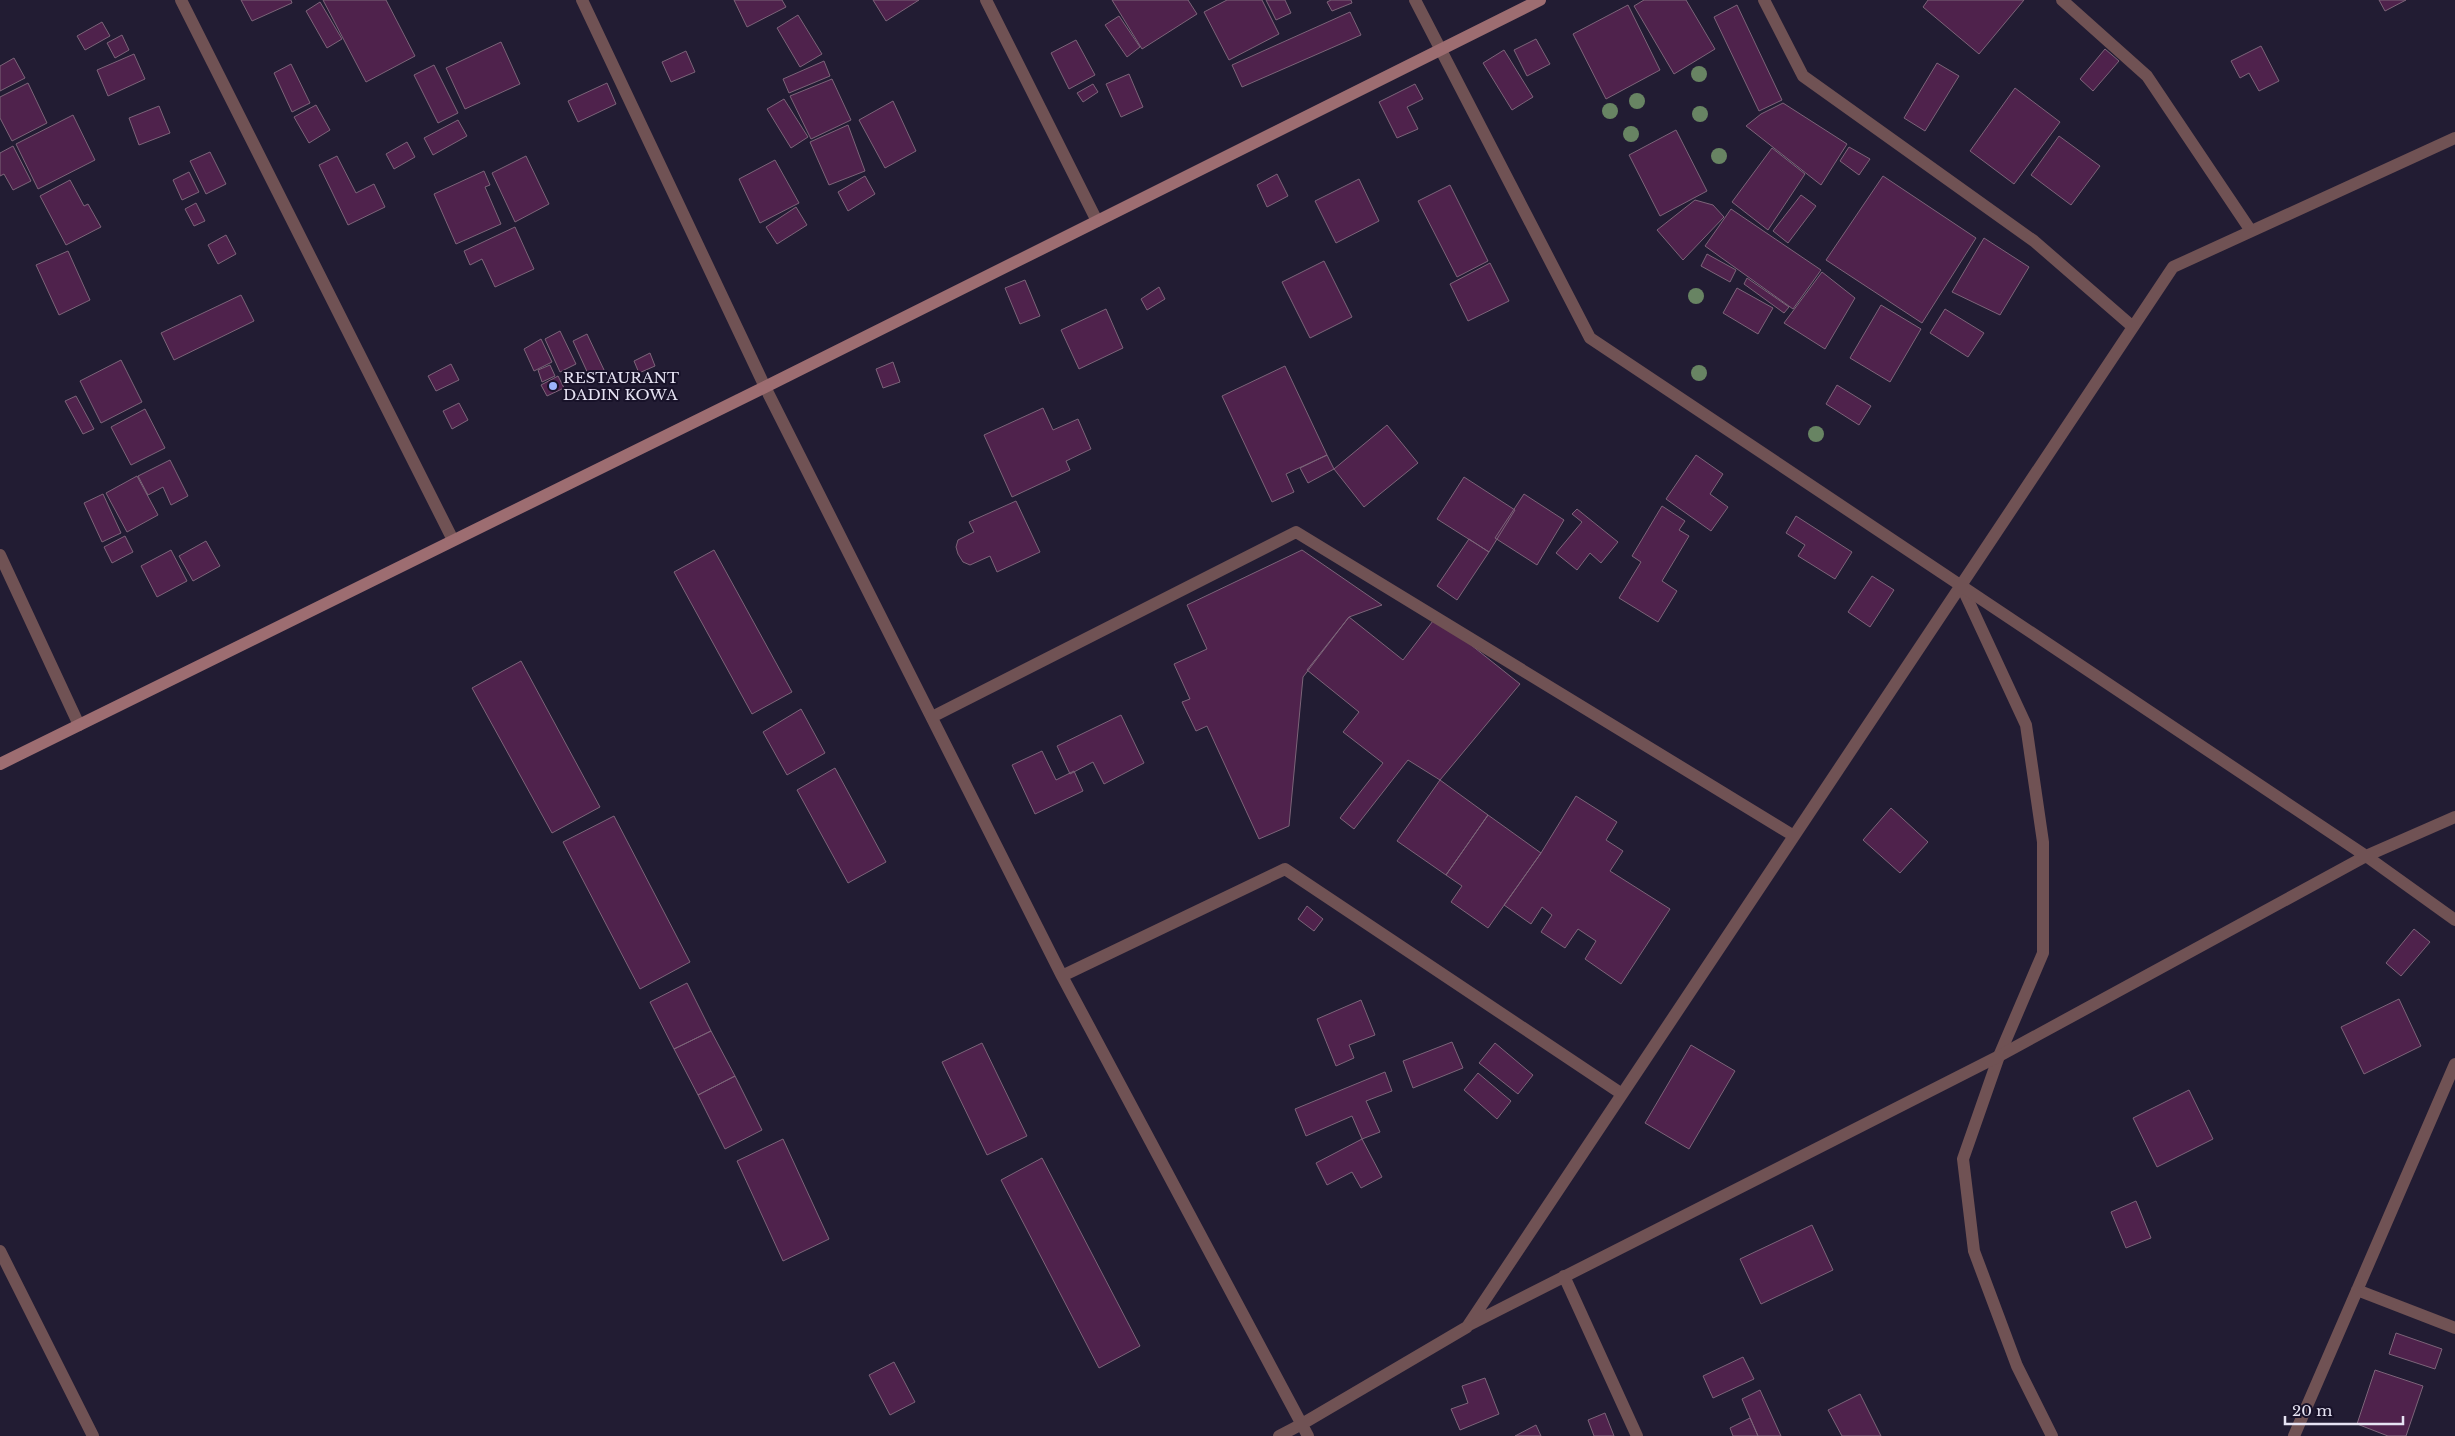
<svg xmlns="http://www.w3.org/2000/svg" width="2455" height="1436" font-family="'Libre Baskerville',serif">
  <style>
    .building { fill: #4f224c; stroke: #7c6479 }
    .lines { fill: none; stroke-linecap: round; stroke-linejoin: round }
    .lane { stroke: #705254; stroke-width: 12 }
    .street { stroke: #705254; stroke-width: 12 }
    .secondary { stroke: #9d6d71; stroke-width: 12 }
    .tree { fill: #688463 }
    .poi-dot { fill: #9cb4fd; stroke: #181229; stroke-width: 2 }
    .labels { text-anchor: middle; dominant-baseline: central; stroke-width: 4; stroke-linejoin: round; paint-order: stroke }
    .poi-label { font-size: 15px; fill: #e6e3f3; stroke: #181229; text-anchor: start }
  </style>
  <rect width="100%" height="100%" fill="#221c33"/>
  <path class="building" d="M241,0H291L292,3L252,21Z
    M323,0H386L415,56L366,82Z
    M734,0H782L786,7L747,27Z
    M873,0H919L886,21Z
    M1112,0H1188L1197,14L1142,49Z
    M1227,0H1262L1279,34L1229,60L1204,12Z
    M1266,0H1285L1291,13L1276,20Z
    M1331,0H1351L1352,3L1332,11L1327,2Z
    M1644,0H1686L1715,49L1674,74L1634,6Z
    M1928,0H2024L1979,54L1923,7Z
    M2379,0H2406L2385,11Z
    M320,2L342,39L327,48L306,11Z
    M1628,5L1660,70L1606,99L1573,34Z
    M1737,5L1782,100L1759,111L1714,17Z
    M1350,12L1361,35L1242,87L1232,65Z
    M798,15L822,54L800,67L777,28Z
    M1119,16L1140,47L1127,57L1105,25Z
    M102,22L110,36L85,50L77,36Z
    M122,35L129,50L115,58L107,43Z
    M1536,39L1550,64L1527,76L1514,50Z
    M1076,40L1095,75L1069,89L1051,53Z
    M501,42L520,84L465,109L446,68Z
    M2261,46L2279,81L2259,91L2249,73L2240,78L2231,61Z
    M2105,49L2119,61L2093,91L2080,79Z
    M1504,50L1533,97L1512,110L1483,63Z
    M686,51L695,72L671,82L662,62Z
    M134,54L145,79L108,96L97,70Z
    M14,58L25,78L0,91V66Z
    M824,61L830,76L789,93L783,79Z
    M1937,63L1959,76L1925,131L1904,118Z
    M291,64L310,103L292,112L274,73Z
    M434,65L458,113L438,123L414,75Z
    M1129,74L1143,107L1121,117L1106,84Z
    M832,79L851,120L811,139L790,96Z
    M28,83L47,123L12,141L0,118V97Z
    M607,83L616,104L578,122L568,101Z
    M1093,84L1098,92L1083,102L1077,93Z
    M1415,84L1423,99L1407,107L1418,129L1397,138L1379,102Z
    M2015,88L2060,122L2014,184L1970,151Z
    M784,99L808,137L791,148L767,109Z
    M893,101L916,151L885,168L859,120Z
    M1783,103L1847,144L1821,185L1746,126L1761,114Z
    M316,105L330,130L309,143L294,117Z
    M159,106L170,133L139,145L129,118Z
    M73,115L95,160L38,189L16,144Z
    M458,120L467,136L433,155L424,138Z
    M848,125L865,171L829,185L810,142Z
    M1676,130L1707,191L1660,216L1629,155Z
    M2059,136L2100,166L2071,205L2031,175Z
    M407,142L415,157L394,169L386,154Z
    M13,146L31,181L13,190L4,174L0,176V153Z
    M1849,147L1870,159L1859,175L1840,161Z
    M1772,148L1805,174L1768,230L1732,202Z
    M210,152L226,184L206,194L190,161Z
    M337,156L356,193L374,184L385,207L348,225L319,165Z
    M526,156L549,204L515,222L492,173Z
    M775,160L799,203L760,223L739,179Z
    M484,171L490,185L485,187L501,224L456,244L434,194Z
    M189,172L199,192L182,200L173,180Z
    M1277,174L1288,196L1267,207L1257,185Z
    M865,176L875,194L848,211L838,192Z
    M1883,176L1976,238L1922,323L1826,260Z
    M1359,179L1379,221L1336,243L1315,201Z
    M70,180L84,206L88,204L101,227L66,245L40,196Z
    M1450,185L1488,261L1457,277L1418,201Z
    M1801,195L1816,206L1788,243L1773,231Z
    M1695,200L1713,205L1724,217L1683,260L1657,230Z
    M196,203L205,221L194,226L185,209Z
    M796,207L807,225L777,244L766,227Z
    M1731,209L1821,270L1793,309L1705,246Z
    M515,227L534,269L495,287L482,259L470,265L464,251Z
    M226,235L236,254L218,264L208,245Z
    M1984,238L2029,267L2000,315L1952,292Z
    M68,251L90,300L59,315L36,265Z
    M1707,254L1736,270L1730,282L1701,266Z
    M1324,261L1352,317L1310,338L1282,282Z
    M1490,263L1509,301L1468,321L1450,284Z
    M1822,272L1855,298L1825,349L1784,323Z
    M1747,278L1789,307L1784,313L1744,284Z
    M1025,280L1040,316L1020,324L1005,288Z
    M1159,287L1165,299L1147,310L1141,299Z
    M1737,288L1773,308L1758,334L1723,313Z
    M241,295L254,321L174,360L161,333Z
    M1881,305L1921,329L1890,382L1850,358Z
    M1106,309L1123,348L1079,369L1061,330Z
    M1945,309L1984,333L1968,357L1930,333Z
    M560,331L576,364L560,372L545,339Z
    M587,334L605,372L590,378L573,341Z
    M541,339L552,362L534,371L524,349Z
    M650,353L655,366L639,373L634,361Z
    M121,360L142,402L101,423L80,381Z
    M893,362L900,382L883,388L876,369Z
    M451,364L459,380L436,391L428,376Z
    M550,365L555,376L542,382L538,370Z
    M1285,366L1327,455L1286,474L1294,492L1272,502L1222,396Z
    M558,376L564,388L547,396L541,385Z
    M1837,385L1871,406L1859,425L1826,404Z
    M76,396L94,429L83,434L65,401Z
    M459,403L468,420L452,429L443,411Z
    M1043,408L1053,430L1078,419L1091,449L1066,461L1070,470L1012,497L984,435Z
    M145,409L165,448L131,465L111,427Z
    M1387,425L1418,463L1364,507L1334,469Z
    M1327,455L1334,469L1308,483L1300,468Z
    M1696,455L1723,474L1710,494L1728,507L1711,531L1666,499Z
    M170,460L188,496L171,505L163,487L148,495L138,476Z
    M137,476L158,515L127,532L106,493Z
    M1464,477L1515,510L1489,552L1437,519Z
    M103,494L121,533L102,542L84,503Z
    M1524,494L1564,520L1537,565L1495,538Z
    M1016,501L1040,552L997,572L990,556L970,565L963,562L958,554L956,547L958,540L974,532L969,522Z
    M1662,506L1685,521L1679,530L1689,536L1662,581L1677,591L1658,622L1619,598L1641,562L1632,556Z
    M1577,509L1618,542L1601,563L1590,553L1577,570L1556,553L1582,522L1572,514Z
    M1796,516L1852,552L1835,579L1798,556L1805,545L1786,533Z
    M125,536L133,552L112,563L104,547Z
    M1469,539L1489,552L1457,600L1437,586Z
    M206,541L220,566L193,581L179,556Z
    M171,550L187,581L157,597L141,566Z
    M714,550L792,692L752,714L674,572Z
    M1302,550L1382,605L1349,617L1303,677L1289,826L1259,839L1207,726L1196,731L1182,702L1190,699L1174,664L1207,649L1187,605Z
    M1872,576L1894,590L1870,627L1848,612Z
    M1349,617L1403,660L1436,617L1520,684L1440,780L1408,760L1354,829L1340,818L1383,763L1343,732L1359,712L1307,670Z
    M521,661L600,807L552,833L472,688Z
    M801,709L825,753L787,775L763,732Z
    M1121,715L1144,763L1104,784L1093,762L1070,774L1057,746Z
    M1042,751L1056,780L1074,771L1083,791L1035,814L1012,765Z
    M835,768L886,862L848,883L797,790Z
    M1440,780L1488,815L1446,875L1397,841Z
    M1576,796L1617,822L1606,840L1623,851L1610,871L1670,909L1621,984L1585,959L1596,941L1578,929L1565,948L1541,932L1552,915L1542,907L1531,924L1504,905L1541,853Z
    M1891,808L1928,842L1900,873L1863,840Z
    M1488,815L1541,853L1488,928L1451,902L1462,886L1446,875Z
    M614,816L690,962L640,989L563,842Z
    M1307,906L1323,919L1314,931L1298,919Z
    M2414,929L2430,942L2401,976L2386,963Z
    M687,983L711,1031L674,1049L650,1002Z
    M2399,999L2421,1046L2364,1074L2341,1027Z
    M1361,1000L1375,1035L1349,1045L1354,1058L1336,1066L1317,1019Z
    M711,1031L735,1076L698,1095L674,1049Z
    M1452,1042L1463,1068L1413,1088L1403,1061Z
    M982,1043L1027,1136L987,1155L942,1062Z
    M1495,1043L1533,1075L1518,1094L1479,1063Z
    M1691,1045L1735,1071L1689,1149L1645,1123Z
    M1385,1072L1392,1091L1366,1101L1380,1132L1362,1139L1352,1116L1306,1136L1295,1109Z
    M1478,1073L1511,1101L1497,1119L1464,1090Z
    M735,1076L762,1130L725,1149L698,1095Z
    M2189,1090L2213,1139L2157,1167L2133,1118Z
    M783,1139L829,1239L783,1261L737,1161Z
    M1362,1139L1382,1177L1361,1188L1352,1172L1327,1185L1316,1163Z
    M1042,1158L1140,1346L1099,1368L1001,1180Z
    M2136,1201L2151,1238L2126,1248L2111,1212Z
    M1812,1225L1833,1270L1761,1304L1740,1259Z
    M2396,1333L2442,1349L2435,1369L2389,1354Z
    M1743,1357L1754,1379L1713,1398L1703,1376Z
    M894,1362L915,1402L890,1415L869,1375Z
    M2375,1370L2423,1386L2406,1436H2388L2357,1424Z
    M1485,1378L1499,1414L1460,1430L1451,1409L1468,1403L1462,1386Z
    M1760,1390L1781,1436H1758L1742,1399Z
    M1860,1394L1881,1436H1842L1828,1410Z
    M1605,1413L1614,1436H1594L1588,1420Z
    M1750,1418L1758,1436H1733L1730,1428Z
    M1536,1425L1541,1436H1515Z"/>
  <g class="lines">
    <path class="lane" d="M1961,585L2026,725L2043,842V953L1999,1056L1963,1159L1974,1251L2017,1366L2052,1436"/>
    <path class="street" d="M181,0L453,540
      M582,0L765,387L1062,976L1308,1436
      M986,0L1097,221
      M1415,0L1590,338L2366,856L2455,817
      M1764,0L1803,76L2034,241L2133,327
      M2062,0L2147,76L2251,231
      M0,555L79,725
      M932,717L1296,532L1794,836
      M1062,976L1285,869L1622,1094
      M0,1251L93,1436
      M1564,1276L1637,1436
      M2357,1290L2455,1328
      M1469,1325L1999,1056L2366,856L2455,920
      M1279,1436L1302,1424L1467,1327L2173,267L2455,138
      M2294,1436L2455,1064"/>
    <path class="secondary" d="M0,764L765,387L1540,0"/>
  </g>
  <g class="tree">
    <circle cx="1699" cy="74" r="8"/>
    <circle cx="1637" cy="101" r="8"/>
    <circle cx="1610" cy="111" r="8"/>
    <circle cx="1700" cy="114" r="8"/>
    <circle cx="1631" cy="134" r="8"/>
    <circle cx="1719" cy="156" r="8"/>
    <circle cx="1696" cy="296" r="8"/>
    <circle cx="1699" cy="373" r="8"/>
    <circle cx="1816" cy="434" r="8"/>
  </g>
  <circle class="poi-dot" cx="553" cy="386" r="5"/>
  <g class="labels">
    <g class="poi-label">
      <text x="563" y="377">RESTAURANT<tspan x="563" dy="17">DADIN KOWA</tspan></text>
    </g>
  </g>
  <path d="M2285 1416v8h118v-8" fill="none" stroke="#e6e3f3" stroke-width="2.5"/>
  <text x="2292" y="1416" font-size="15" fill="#e6e3f3" stroke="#181229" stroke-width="4" paint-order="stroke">20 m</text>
</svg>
